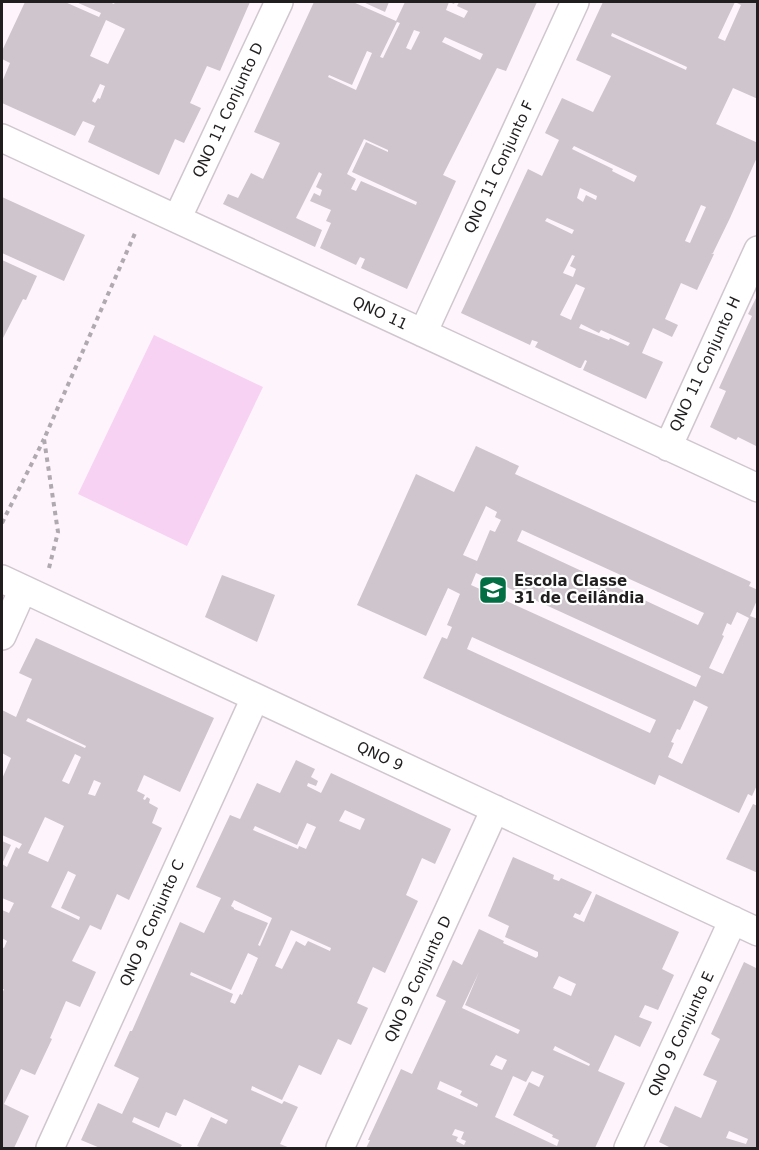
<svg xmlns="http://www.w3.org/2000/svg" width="759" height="1150" font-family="'DejaVu Sans',sans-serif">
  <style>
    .green { fill: #f8d2f2 }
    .building { fill: #cfc5cd; fill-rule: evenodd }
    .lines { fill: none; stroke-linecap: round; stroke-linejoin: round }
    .minor-casing { stroke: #d0c7ce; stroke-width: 30 }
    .path { stroke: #b0a9af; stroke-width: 4; stroke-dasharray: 4.5 4.5; stroke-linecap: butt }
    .minor { stroke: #fff; stroke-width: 27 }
    .labels { text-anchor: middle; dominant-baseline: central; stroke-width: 4.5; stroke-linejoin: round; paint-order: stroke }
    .street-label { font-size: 15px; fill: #211e20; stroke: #fff }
    .poi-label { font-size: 15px; font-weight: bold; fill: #211e20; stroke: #fff; text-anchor: start }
  </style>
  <rect width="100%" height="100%" fill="#fef4fc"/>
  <path class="green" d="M154,335L263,387L187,546L78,494Z"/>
  <path class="building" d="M25,2H65L99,17L101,13L76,2H109L114,4L115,2H250L220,71L207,66L190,103L201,108L184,143L175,139L159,175L88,142L95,126L83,121L75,136L2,103V82L10,63L2,59V51ZM106,20L125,29L108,64L90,56ZM100,84L105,86L100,99L98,98L95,103L92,101Z
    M314,2H353L396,21L405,2H455L454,4L449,2L446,10L464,18L468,11L457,6L459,2H537L506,71L497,68L443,175L456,181L407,289L361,268L365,259L360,257L356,265L320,248L331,223L326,221L331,210L310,201L314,193L320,196L322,190L316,187L322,174L319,172L296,218L322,230L315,247L223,204L228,194L238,198L251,173L263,179L280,143L254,132ZM397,22L400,23L383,58L380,57ZM414,30L420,32L411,50L406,48ZM445,37L483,54L480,60L442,42ZM367,51L372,53L356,90L328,77L329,75L352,85ZM364,139L388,150V152L366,142L352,172L417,202L416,205L361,181L356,191L351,189L356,179L347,174Z
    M363,2H389L385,12Z
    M603,2H758V99L733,88L716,124L758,143V155L730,218L713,253H711L714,254L697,290L681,283L665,319L678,325L672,337L653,328L642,353L663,362L646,399L583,370L587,361L585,360L581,368H579L535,347L538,342L532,340L530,345L461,313L528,169L542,176L559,140L545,133L562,98L593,112L611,76L576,60ZM735,2L741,5L725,41L718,38ZM612,33L687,67L686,70L611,36ZM574,146L637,176L634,182L612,171L613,169L572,149ZM580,188L597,196L596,200L586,195L583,202L577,198ZM701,205L706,207L690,243L685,241ZM547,218L574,230L572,234L545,221ZM572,255L575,256L570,266L576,269L573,277L563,273ZM576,284L585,288L571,320L560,315ZM581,324L599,333L601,330L630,343L628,346L610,338L609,340L579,328Z
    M2,197L85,235L64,281L2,253Z
    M2,260L37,276L26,300L23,299L2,340Z
    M758,294V447L738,437L736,440L710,427L726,391L719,388L752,316L748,314Z
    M476,446L519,466L515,474L751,582L749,586L758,590V598L750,616L758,619V783L752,796L748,794L739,813L659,775L655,785L423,678L442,637L447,639L452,627L447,625L460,594L448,588L426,636L357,605L416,474L454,492ZM486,506L497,512L495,517L501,520L495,532L490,530L477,561L463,555ZM522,530L704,613L698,625L517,541ZM476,573L701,676L696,687L471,585ZM737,612L749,618L723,674L709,668L724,636L722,635L727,623L731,625ZM472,637L656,720L650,733L467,649ZM694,700L708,707L682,764L668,757L674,743L671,742L677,729L680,730Z
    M222,575L275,595L257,642L205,617Z
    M36,638L214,718L180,792L144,775L137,791L145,795L143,799L145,800L147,797L150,799L149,803L158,808L152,823L162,828L129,900L117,894L101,930L90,925L72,961L96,972L80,1007L66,1001L50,1038L52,1039L35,1075L21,1069L4,1104L29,1116L14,1148H6L2,1147V994L4,989H2V947L4,948L7,941L2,938V910L9,913L14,903L2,898V841L11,845L2,864L7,867L16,847L19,849L22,844L2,835V779L11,758L2,753V710L16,717L32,679L19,673ZM28,718L86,746L85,748L26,721ZM75,754L81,757L69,784L62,781ZM94,780L101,783L95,796L88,794ZM45,817L64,826L48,862L28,853ZM68,871L76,875L61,908L80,917L79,920L51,907Z
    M296,760L315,769L311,777L318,781L316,786L308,783L307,786L321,793L331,773L451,829L435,864L422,858L406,895L418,901L385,973L373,967L357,1003L368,1008L351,1045L338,1039L321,1075L299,1065L282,1100L252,1086L251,1090L282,1104L284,1101L298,1107L280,1144L290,1148H202L197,1146L211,1117L226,1124L228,1120L184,1099L176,1116L166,1112L159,1128L134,1117L132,1122L182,1145L180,1148H100L81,1140L98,1103L122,1114L139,1078L114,1066L130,1031H132L180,922L204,933L221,898L196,887L230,815L240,819L257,783L280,793ZM345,810L365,819L360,830L339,821ZM307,823L316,827L306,849L299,846L298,849L253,830L255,826L297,845ZM234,900L272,918L260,946L258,945L268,923L234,909V908L231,906ZM291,930L331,948L330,951L308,941L305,946L296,941L282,969L275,966ZM248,953L258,958L242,995L240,994L235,1004L230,1002L233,994L190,975L191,972L231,990Z
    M753,804L758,806V873L726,859Z
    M513,857L554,875L553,879L559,881L561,878L592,892L580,915L575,913L573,917L584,922L596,894L679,932L662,969L674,975L658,1010L645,1005L639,1017L652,1022L640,1047L615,1035L598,1071L625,1083L595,1148H366L370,1140H368L401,1069L412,1074L446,1001L436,996L453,960L462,965L479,929L504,941L503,943L536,958L538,956V952L505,937L509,926L488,916ZM479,972L465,1005L520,1030L518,1034L462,1008ZM559,976L576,984L571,996L553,988ZM555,1046L590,1064L589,1066L553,1050ZM496,1055L507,1060L502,1070L490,1065ZM532,1071L544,1076L539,1087L529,1082L513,1115L553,1135L552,1137L559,1140L557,1146L495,1117L513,1076L526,1082ZM440,1081L462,1091L460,1095L478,1104L477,1107L437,1089ZM455,1129L464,1132L461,1139L466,1141L464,1145L456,1141L458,1137L452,1135Z
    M744,962L758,969V1148H668L669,1147L659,1142L675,1106L701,1118L717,1081L703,1075L720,1039L711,1034ZM729,1131L748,1139L746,1144L726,1138Z"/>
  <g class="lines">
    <g class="minor-casing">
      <path id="minor" d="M2,138L758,488
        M177,219L279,2
        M423,333L575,2
        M668,447L758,250
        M2,579L758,932
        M2,636L23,589
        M50,1148L255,698
        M340,1148L495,809
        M628,1148L733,920"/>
    </g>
    <path class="path" d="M2,523L44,439
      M49,568L58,532L44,439L136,231"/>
    <use href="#minor" class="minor"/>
  </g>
  <defs>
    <g id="school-square" transform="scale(1.5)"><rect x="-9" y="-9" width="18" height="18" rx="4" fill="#036d44" stroke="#fff"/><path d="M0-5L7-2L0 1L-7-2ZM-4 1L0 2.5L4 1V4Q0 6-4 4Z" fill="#fff"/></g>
  </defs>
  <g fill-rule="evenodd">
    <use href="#school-square" x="493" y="590"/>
  </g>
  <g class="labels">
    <g class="street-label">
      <text transform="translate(228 110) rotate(-65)">QNO 11 Conjunto D</text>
      <text transform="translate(499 167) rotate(-65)">QNO 11 Conjunto F</text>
      <text transform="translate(380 313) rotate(25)">QNO 11</text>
      <text transform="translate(705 364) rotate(-65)">QNO 11 Conjunto H</text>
      <text transform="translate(380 756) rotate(25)">QNO 9</text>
      <text transform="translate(152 923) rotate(-66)">QNO 9 Conjunto C</text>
      <text transform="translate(418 979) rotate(-65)">QNO 9 Conjunto D</text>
      <text transform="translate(681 1034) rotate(-65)">QNO 9 Conjunto E</text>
    </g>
    <g class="poi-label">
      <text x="514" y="581">Escola Classe<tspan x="514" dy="17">31 de Ceilândia</tspan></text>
    </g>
  </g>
  <rect width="759" height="1150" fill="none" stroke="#211e20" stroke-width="6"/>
</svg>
